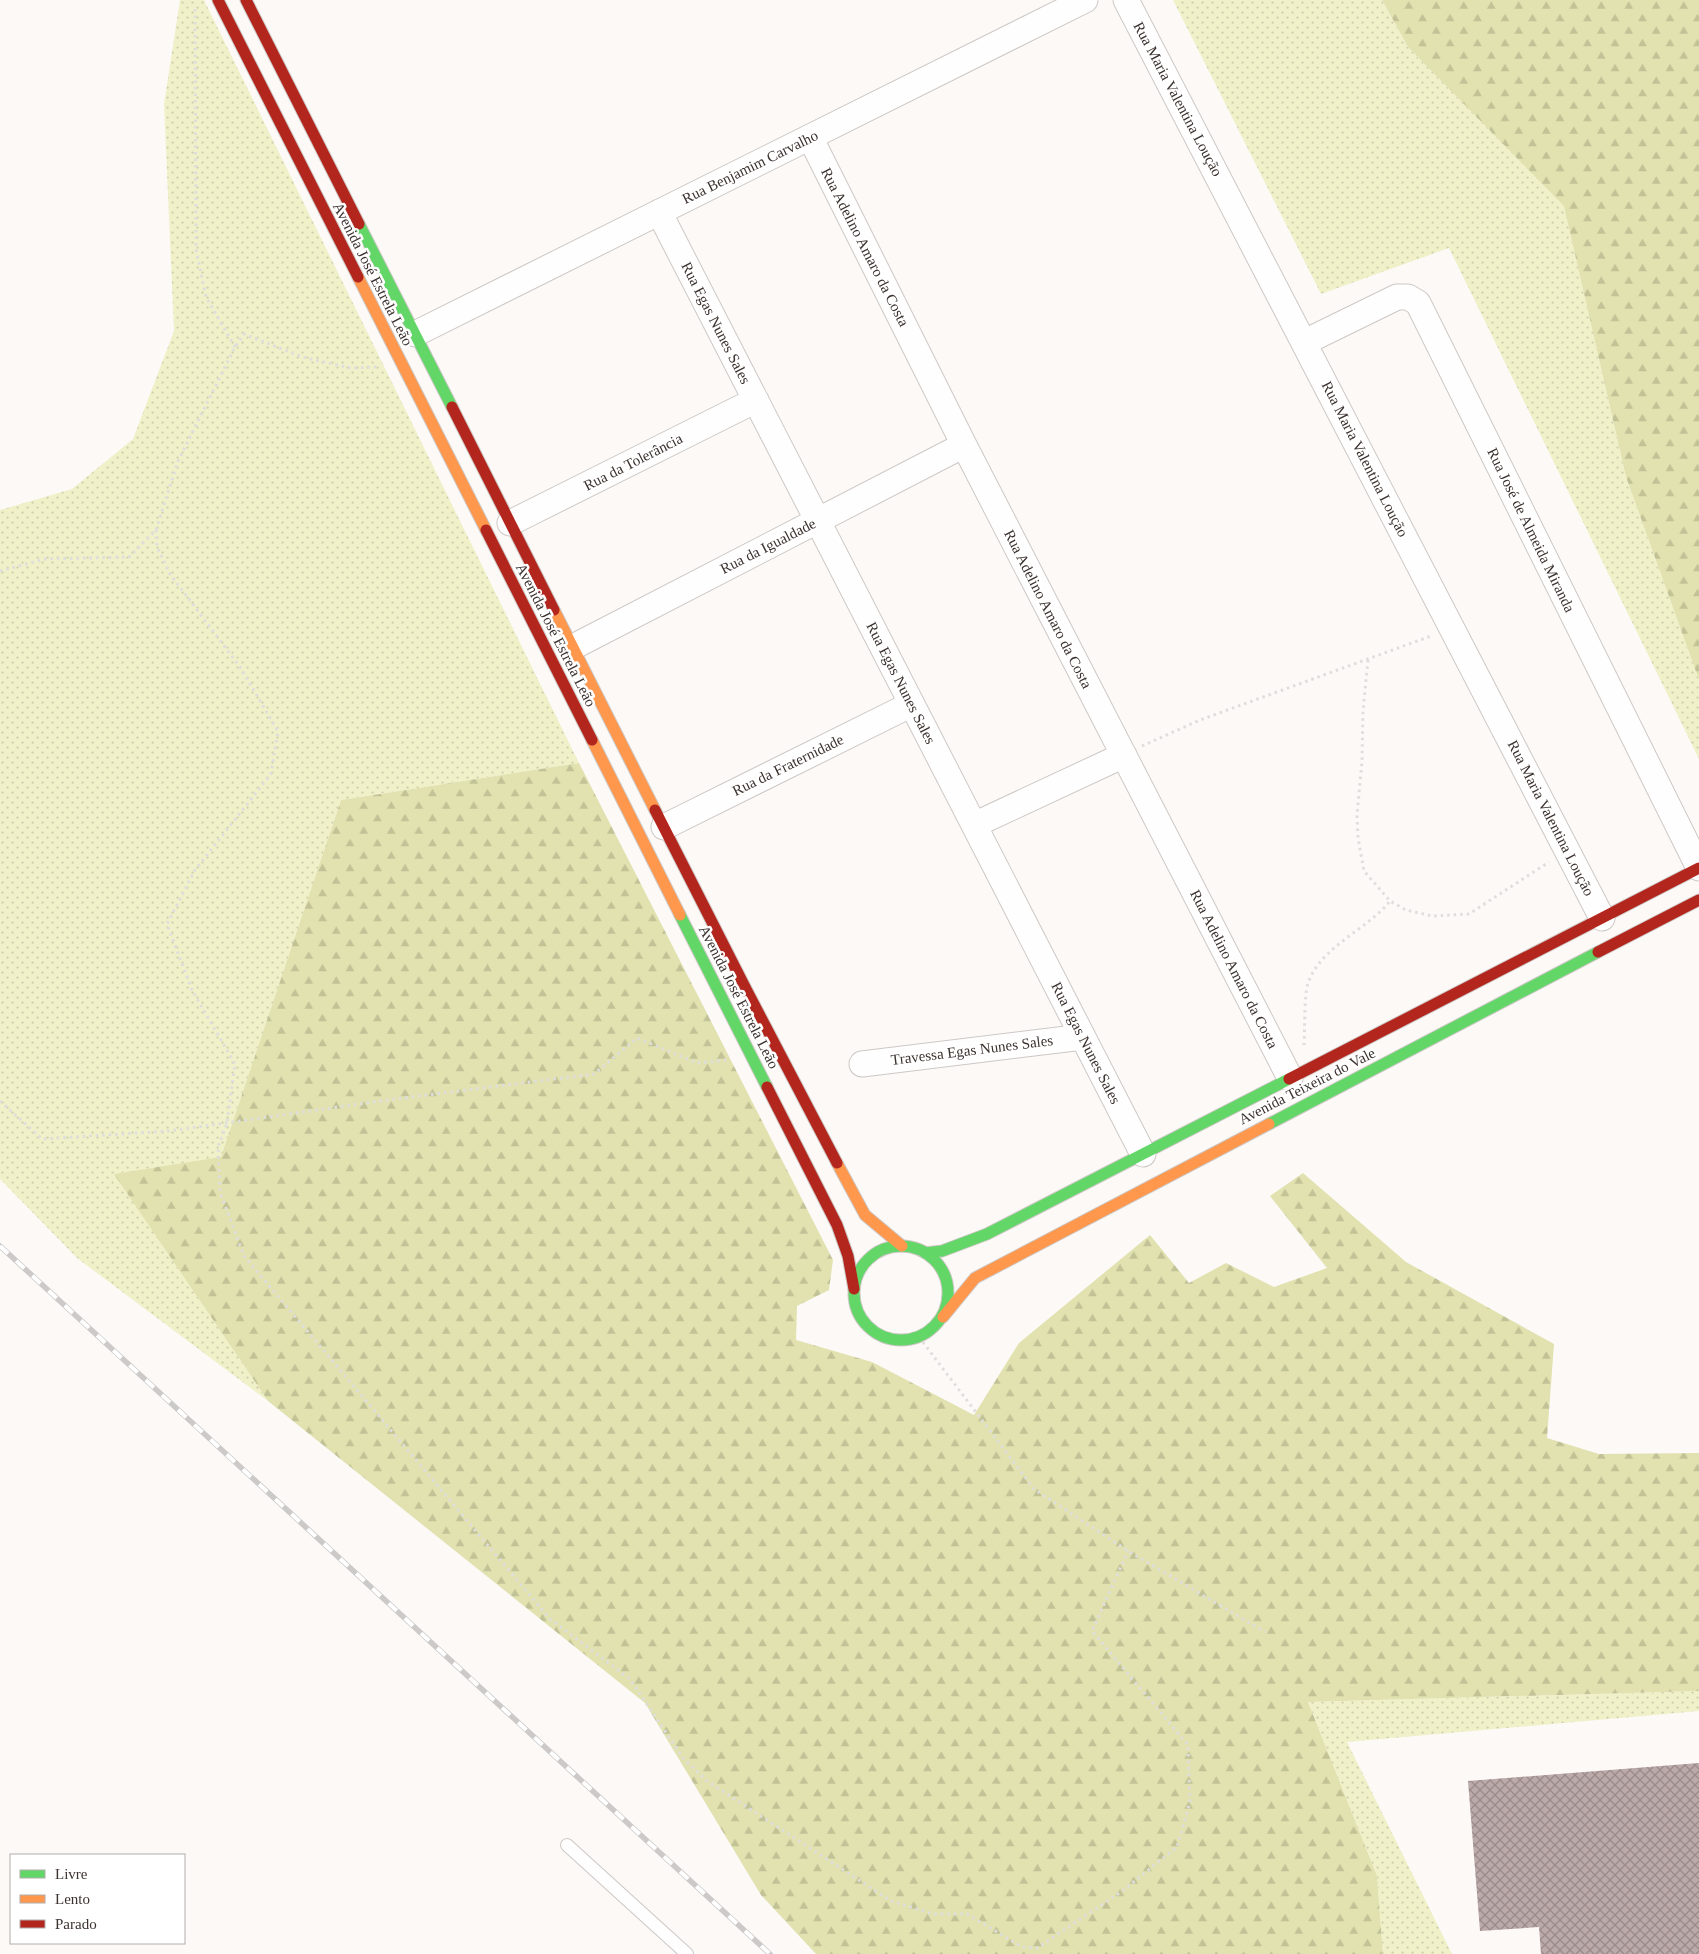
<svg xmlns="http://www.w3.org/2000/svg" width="1699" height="1954" font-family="'Times New Roman',serif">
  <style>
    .grass { fill: url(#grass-dots) }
    .forest { fill: url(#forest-firs) }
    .building { fill: url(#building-cross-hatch) }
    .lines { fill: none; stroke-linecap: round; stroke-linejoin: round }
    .lane-casing { stroke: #cdc8c5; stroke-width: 14 }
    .street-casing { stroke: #cdc8c5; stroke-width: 27 }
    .fast-casing { stroke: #cdc8c5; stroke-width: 13 }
    .slow-casing { stroke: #cdc8c5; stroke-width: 13 }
    .jam-casing { stroke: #cdc8c5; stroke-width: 13 }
    .path { stroke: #dfdedd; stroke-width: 3; stroke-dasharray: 2.5 4; stroke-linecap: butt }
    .lane { stroke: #fffefe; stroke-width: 12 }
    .street { stroke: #fffefe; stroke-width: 25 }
    .fast { stroke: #63d668; stroke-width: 11 }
    .slow { stroke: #ff974d; stroke-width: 11 }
    .jam { stroke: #b3261e; stroke-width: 11 }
    .rail-casing { stroke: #cccac9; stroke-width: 5.5 }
    .rail { stroke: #fff; stroke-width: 4; stroke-dasharray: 11; stroke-linecap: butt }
    .labels { text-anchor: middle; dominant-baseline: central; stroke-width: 5; stroke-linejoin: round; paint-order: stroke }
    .street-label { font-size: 15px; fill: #3b322f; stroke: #fff }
  </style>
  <defs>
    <pattern id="grass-dots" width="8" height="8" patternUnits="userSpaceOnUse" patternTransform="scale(1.25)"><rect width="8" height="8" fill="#f0f1c9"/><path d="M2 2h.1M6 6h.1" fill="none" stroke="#cfcfad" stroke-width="1.8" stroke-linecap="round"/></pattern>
    <pattern id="forest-firs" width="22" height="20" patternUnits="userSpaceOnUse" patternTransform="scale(1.25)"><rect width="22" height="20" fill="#e1e2af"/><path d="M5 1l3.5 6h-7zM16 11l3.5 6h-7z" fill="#c2c297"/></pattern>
    <pattern id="building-cross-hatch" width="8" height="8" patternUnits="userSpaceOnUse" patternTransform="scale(1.25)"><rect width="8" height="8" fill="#bca9a9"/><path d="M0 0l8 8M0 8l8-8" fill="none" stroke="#9a8a8a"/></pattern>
  </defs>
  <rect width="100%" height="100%" fill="#fcf9f7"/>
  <path class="grass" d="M180,0H204L579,763L341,800L221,1158L115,1174L268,1401L77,1258L0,1179V510L72,489L133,439L174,331L164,104Z
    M1173,0H1382L1408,47L1564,205L1626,477L1699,680V759L1449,248L1321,294Z
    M1699,1691V1711L1347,1742L1452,1954H1383L1377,1876L1308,1702Z"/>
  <path class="forest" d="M1382,0H1699V680L1626,477L1564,206L1408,47Z
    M579,763L833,1260L829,1290L797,1306L796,1340L872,1362L974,1415L1019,1343L1150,1235L1189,1283L1226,1263L1274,1287L1327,1268L1270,1196L1303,1173L1406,1262L1554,1344L1547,1438L1599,1454L1699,1453V1691L1308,1702L1377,1876L1383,1954H816L761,1895L645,1703L268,1401L114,1174L221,1157L341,800Z"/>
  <path class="building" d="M1699,1763V1954H1541L1539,1927L1480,1931L1468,1781Z"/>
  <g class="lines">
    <g class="lane-casing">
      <path id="lane" d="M567,1845L687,1954"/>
    </g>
    <g class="street-casing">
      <path id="street" d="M1126,0L1602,918
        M810,137L964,445L1290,1078
        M659,212L1143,1154
        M415,334L1085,0
        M1305,342L1397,297H1408L1418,303L1699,868
        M510,523L756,400
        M573,647L964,445
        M974,825L1124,755
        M664,827L912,704
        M862,1064L1083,1037"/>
    </g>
    <g class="fast-casing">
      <path id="fast" d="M359,224L452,407
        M680,915L767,1087
        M1269,1124L1598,952
        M854 1293a47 47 0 1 1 94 0a47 47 0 1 1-94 0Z
        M925,1253L942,1251L987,1234L1289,1079"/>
    </g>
    <g class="slow-casing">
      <path id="slow" d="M358,277L486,530
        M554,610L655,810
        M592,740L680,915
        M837,1163L865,1215L902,1246
        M943,1317L975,1278L1269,1124"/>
    </g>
    <g class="jam-casing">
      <path id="jam" d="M218,0L358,277
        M246,0L359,224
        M452,407L554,610
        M486,530L592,740
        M655,810L746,989L837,1163
        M1598,952L1699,900
        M1289,1079L1699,868
        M767,1087L837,1225L848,1256L854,1289"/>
    </g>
    <path class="path" d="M195,9L196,249L206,297L235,347
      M156,530L157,547L170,574L240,667L278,731L271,774L195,870L167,924L192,990L235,1064L227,1123L218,1147L220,1192L244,1256L550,1619L630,1679L683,1758L707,1781L891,1901L933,1914H967L1022,1947L1037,1948L1121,1892L1177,1847L1190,1802L1188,1745L1092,1631L1128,1551
      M0,571L45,559L129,557L156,530L178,461L235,347L244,334L302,357L351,368L377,367
      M1368,660L1363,711L1362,761L1357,815L1358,838L1364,871L1390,901L1406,910L1432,916L1469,914L1549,862
      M1142,746L1200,720L1431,636
      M1304,1045C1305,1031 1304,995 1308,983C1322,945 1366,931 1390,901
      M0,1101L42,1139L169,1131L395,1099L594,1074L637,1038L697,1063L727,1060
      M919,1337L1034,1489L1128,1551L1265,1632"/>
    <use href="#lane" class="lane"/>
    <use href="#street" class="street"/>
    <use href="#fast" class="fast"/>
    <use href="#slow" class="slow"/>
    <use href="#jam" class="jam"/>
    <g class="rail-casing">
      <path id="rail" d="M0,1246L770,1954"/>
    </g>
    <use href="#rail" class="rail"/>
  </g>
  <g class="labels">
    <g class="street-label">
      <text transform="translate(1178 99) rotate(62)">Rua Maria Valentina Loução</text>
      <text transform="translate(750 167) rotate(-26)">Rua Benjamim Carvalho</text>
      <text transform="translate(865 247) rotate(63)">Rua Adelino Amaro da Costa</text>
      <text transform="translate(373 274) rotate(63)">Avenida José Estrela Leão</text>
      <text transform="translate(716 323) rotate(63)">Rua Egas Nunes Sales</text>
      <text transform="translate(1365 459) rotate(63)">Rua Maria Valentina Loução</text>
      <text transform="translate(633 462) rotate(-27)">Rua da Tolerância</text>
      <text transform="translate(1531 530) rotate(64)">Rua José de Almeida Miranda</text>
      <text transform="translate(768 546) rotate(-27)">Rua da Igualdade</text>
      <text transform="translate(1048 609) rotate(63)">Rua Adelino Amaro da Costa</text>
      <text transform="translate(556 635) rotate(63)">Avenida José Estrela Leão</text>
      <text transform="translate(901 683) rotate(63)">Rua Egas Nunes Sales</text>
      <text transform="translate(788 765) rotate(-26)">Rua da Fraternidade</text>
      <text transform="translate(1551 818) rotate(63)">Rua Maria Valentina Loução</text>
      <text transform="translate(1234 969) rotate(63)">Rua Adelino Amaro da Costa</text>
      <text transform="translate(739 997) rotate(63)">Avenida José Estrela Leão</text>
      <text transform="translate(1086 1043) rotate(63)">Rua Egas Nunes Sales</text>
      <text transform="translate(972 1050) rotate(-7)">Travessa Egas Nunes Sales</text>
      <text transform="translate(1307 1086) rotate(-27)">Avenida Teixeira do Vale</text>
    </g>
  </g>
  <rect x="10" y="1854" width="175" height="90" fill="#ffffff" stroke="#b1adac"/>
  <rect x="20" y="1870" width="25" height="8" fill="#63d668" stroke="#b1adac"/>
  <text x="55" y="1879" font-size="15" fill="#3b322f">Livre</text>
  <rect x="20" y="1895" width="25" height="8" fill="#ff974d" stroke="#b1adac"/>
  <text x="55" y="1904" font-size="15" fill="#3b322f">Lento</text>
  <rect x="20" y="1920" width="25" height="8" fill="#b3261e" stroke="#b1adac"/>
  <text x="55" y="1929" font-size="15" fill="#3b322f">Parado</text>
</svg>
